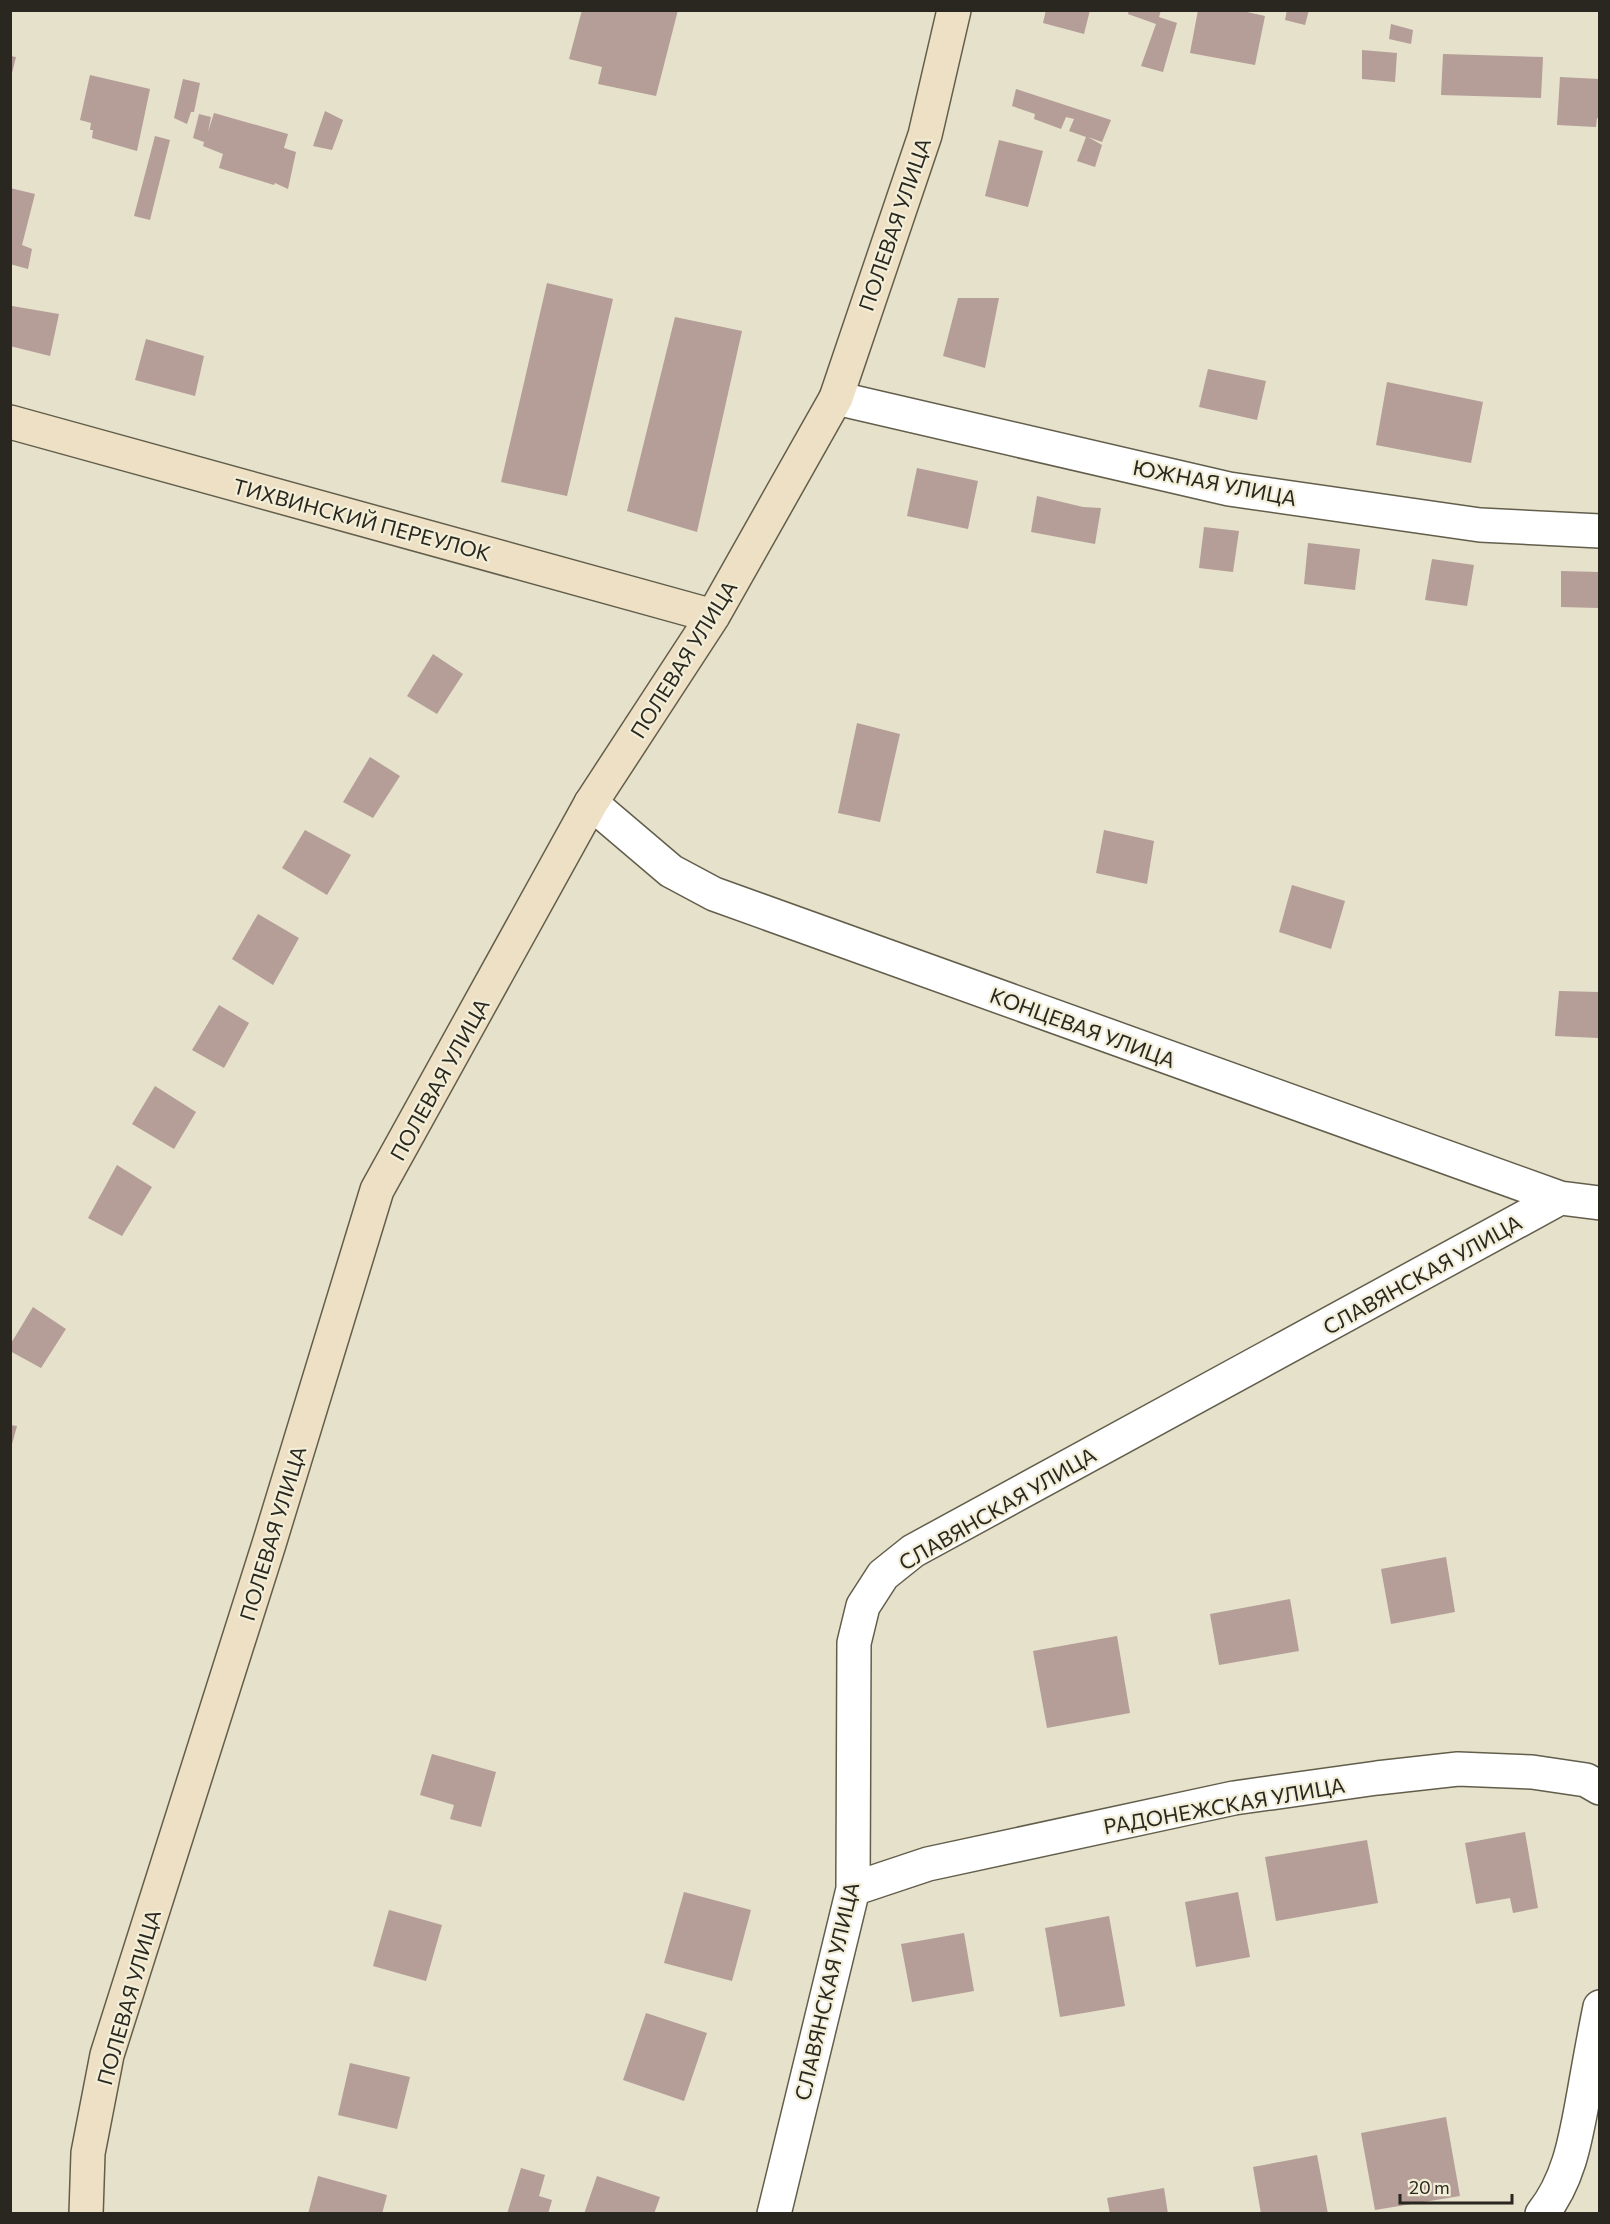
<svg xmlns="http://www.w3.org/2000/svg" width="1610" height="2224" font-family="Commissioner,sans-serif">
  <style>
    .building { fill: #b59d98 }
    .lines { fill: none; stroke-linecap: round; stroke-linejoin: round }
    .street-casing { stroke: #625e4b; stroke-width: 36 }
    .secondary-casing { stroke: #625e4b; stroke-width: 36 }
    .street { stroke: #fff; stroke-width: 33 }
    .secondary { stroke: #eee0c4; stroke-width: 33 }
    .labels { text-anchor: middle; dominant-baseline: central; stroke-width: 4.5; stroke-linejoin: round; paint-order: stroke }
    .street-label { font-size: 21px; fill: #29271f; stroke: #f2eed8 }
  </style>
  <rect width="100%" height="100%" fill="#e5e1cb"/>
  <path class="building" d="M582,10H678L656,96L598,84L602,67L569,59Z
    M1046,10H1090L1084,34L1043,23Z
    M1129,10H1161L1159,17L1177,23L1163,72L1141,66L1156,24L1128,14Z
    M1198,10H1238L1265,16L1255,65L1190,53Z
    M1287,10H1309L1305,25L1285,20Z
    M1391,24L1413,30L1411,44L1389,39Z
    M1362,50L1397,53L1395,82L1362,79Z
    M1443,54L1543,57L1541,98L1441,95Z
    M10,56L16,57L11,77H10Z
    M90,75L150,89L137,151L92,138L93,130H90L91,123L80,120Z
    M1560,77L1599,79V118H1597L1596,127L1557,125Z
    M183,79L200,83L194,112H191L187,124L174,118Z
    M1016,89L1111,120L1102,142L1088,137L1102,145L1095,167L1077,161L1086,137L1069,131L1074,119L1066,117L1061,129L1034,119L1035,114L1012,106Z
    M325,111L343,120L332,150L313,146Z
    M214,113L288,134L284,148L296,152L288,189L275,183L274,185L219,168L223,154L203,146L204,142L193,138L199,114L211,117L208,132Z
    M155,136L170,140L150,220L134,216Z
    M999,140L1043,151L1028,207L985,196Z
    M10,188L35,194L22,245L32,249L28,269L10,264Z
    M547,283L613,299L567,496L501,482Z
    M958,298H999L985,368L943,356Z
    M12,306L59,314L50,356L10,346Z
    M675,317L742,331L697,532L627,511Z
    M146,339L204,356L195,396L135,380Z
    M1208,369L1266,381L1257,420L1199,407Z
    M1387,382L1483,402L1471,463L1376,445Z
    M917,468L978,481L968,529L907,516Z
    M1037,496L1083,507L1101,508L1095,544L1031,532Z
    M1204,527L1239,531L1233,572L1199,568Z
    M1308,543L1360,549L1355,590L1304,584Z
    M1432,559L1474,565L1467,606L1425,600Z
    M1561,571L1599,572V608L1561,607Z
    M433,654L463,674L437,714L407,696Z
    M857,723L900,734L880,822L838,813Z
    M370,757L400,776L373,818L343,802Z
    M305,830L351,855L327,895L282,868Z
    M1104,830L1154,841L1147,884L1096,873Z
    M1292,885L1345,901L1331,949L1279,932Z
    M258,914L299,938L273,985L232,959Z
    M1559,991L1599,992L1598,1038L1555,1036Z
    M219,1005L249,1023L224,1068L192,1050Z
    M155,1086L196,1112L174,1149L132,1124Z
    M117,1165L152,1187L122,1236L88,1218Z
    M33,1307L66,1329L41,1368L10,1351V1345Z
    M10,1425L17,1426L11,1448H10Z
    M1446,1557L1455,1612L1391,1624L1381,1569Z
    M1290,1599L1299,1651L1219,1665L1210,1614Z
    M1117,1636L1130,1713L1047,1728L1033,1651Z
    M432,1754L496,1772L481,1827L450,1819L454,1805L420,1795Z
    M1525,1832L1538,1908L1513,1913L1510,1898L1476,1904L1465,1843Z
    M1367,1840L1378,1903L1276,1921L1265,1857Z
    M684,1892L751,1910L732,1981L664,1963Z
    M1238,1892L1250,1957L1196,1967L1185,1902Z
    M389,1910L442,1925L426,1981L373,1966Z
    M1109,1916L1125,2006L1060,2017L1045,1928Z
    M964,1933L974,1991L912,2002L901,1944Z
    M646,2013L707,2033L684,2101L623,2080Z
    M350,2063L410,2077L397,2129L338,2115Z
    M1446,2117L1460,2196L1375,2210L1361,2133Z
    M1317,2155L1328,2214H1261L1253,2167Z
    M521,2168L545,2175L539,2196L552,2200L548,2214H507Z
    M318,2176L387,2195L382,2214H308Z
    M597,2176L660,2197L654,2214H584Z
    M1164,2188L1168,2214H1110L1107,2198Z"/>
  <g class="lines">
    <g class="street-casing">
      <path id="street" d="M836,398L1229,489L1480,525L1600,531
        M591,803L671,871L714,894L1560,1198L1600,1203
        M853,1889L928,1864L1234,1798L1377,1778L1458,1769L1532,1772L1586,1780L1600,1788
        M774,2214L853,1889L854,1643L863,1606L883,1575L913,1551L1560,1198
        M1542,2214C1570,2179 1576,2136 1584,2093C1589,2065 1594,2036 1600,2007"/>
    </g>
    <g class="secondary-casing">
      <path id="secondary" d="M10,422L713,616
        M86,2214L88,2153L107,2055L269,1544L377,1190L591,803L713,616L836,398L925,135L954,10"/>
    </g>
    <use href="#street" class="street"/>
    <use href="#secondary" class="secondary"/>
  </g>
  <g class="labels">
    <g class="street-label">
      <text transform="translate(894 224) rotate(-71)">ПОЛЕВАЯ УЛИЦА</text>
      <text transform="translate(1215 482) rotate(11)">ЮЖНАЯ УЛИЦА</text>
      <text transform="translate(362 519) rotate(15)">ТИХВИНСКИЙ ПЕРЕУЛОК</text>
      <text transform="translate(683 659) rotate(-58)">ПОЛЕВАЯ УЛИЦА</text>
      <text transform="translate(1083 1027) rotate(20)">КОНЦЕВАЯ УЛИЦА</text>
      <text transform="translate(439 1079) rotate(-61)">ПОЛЕВАЯ УЛИЦА</text>
      <text transform="translate(1422 1274) rotate(-29)">СЛАВЯНСКАЯ УЛИЦА</text>
      <text transform="translate(997 1508) rotate(-30)">СЛАВЯНСКАЯ УЛИЦА</text>
      <text transform="translate(272 1533) rotate(-73)">ПОЛЕВАЯ УЛИЦА</text>
      <text transform="translate(1224 1805) rotate(-10)">РАДОНЕЖСКАЯ УЛИЦА</text>
      <text transform="translate(826 1991) rotate(-77)">СЛАВЯНСКАЯ УЛИЦА</text>
      <text transform="translate(128 1997) rotate(-74)">ПОЛЕВАЯ УЛИЦА</text>
    </g>
  </g>
  <rect width="1610" height="2224" fill="none" stroke="#29271f" stroke-width="24"/>
  <path d="M1400 2194v9h112v-9" fill="none" stroke="#29271f" stroke-width="3"/>
  <text x="1409" y="2194" font-size="18" fill="#29271f" stroke="#f2eed8" stroke-width="4.5" paint-order="stroke">20 m</text>
</svg>
